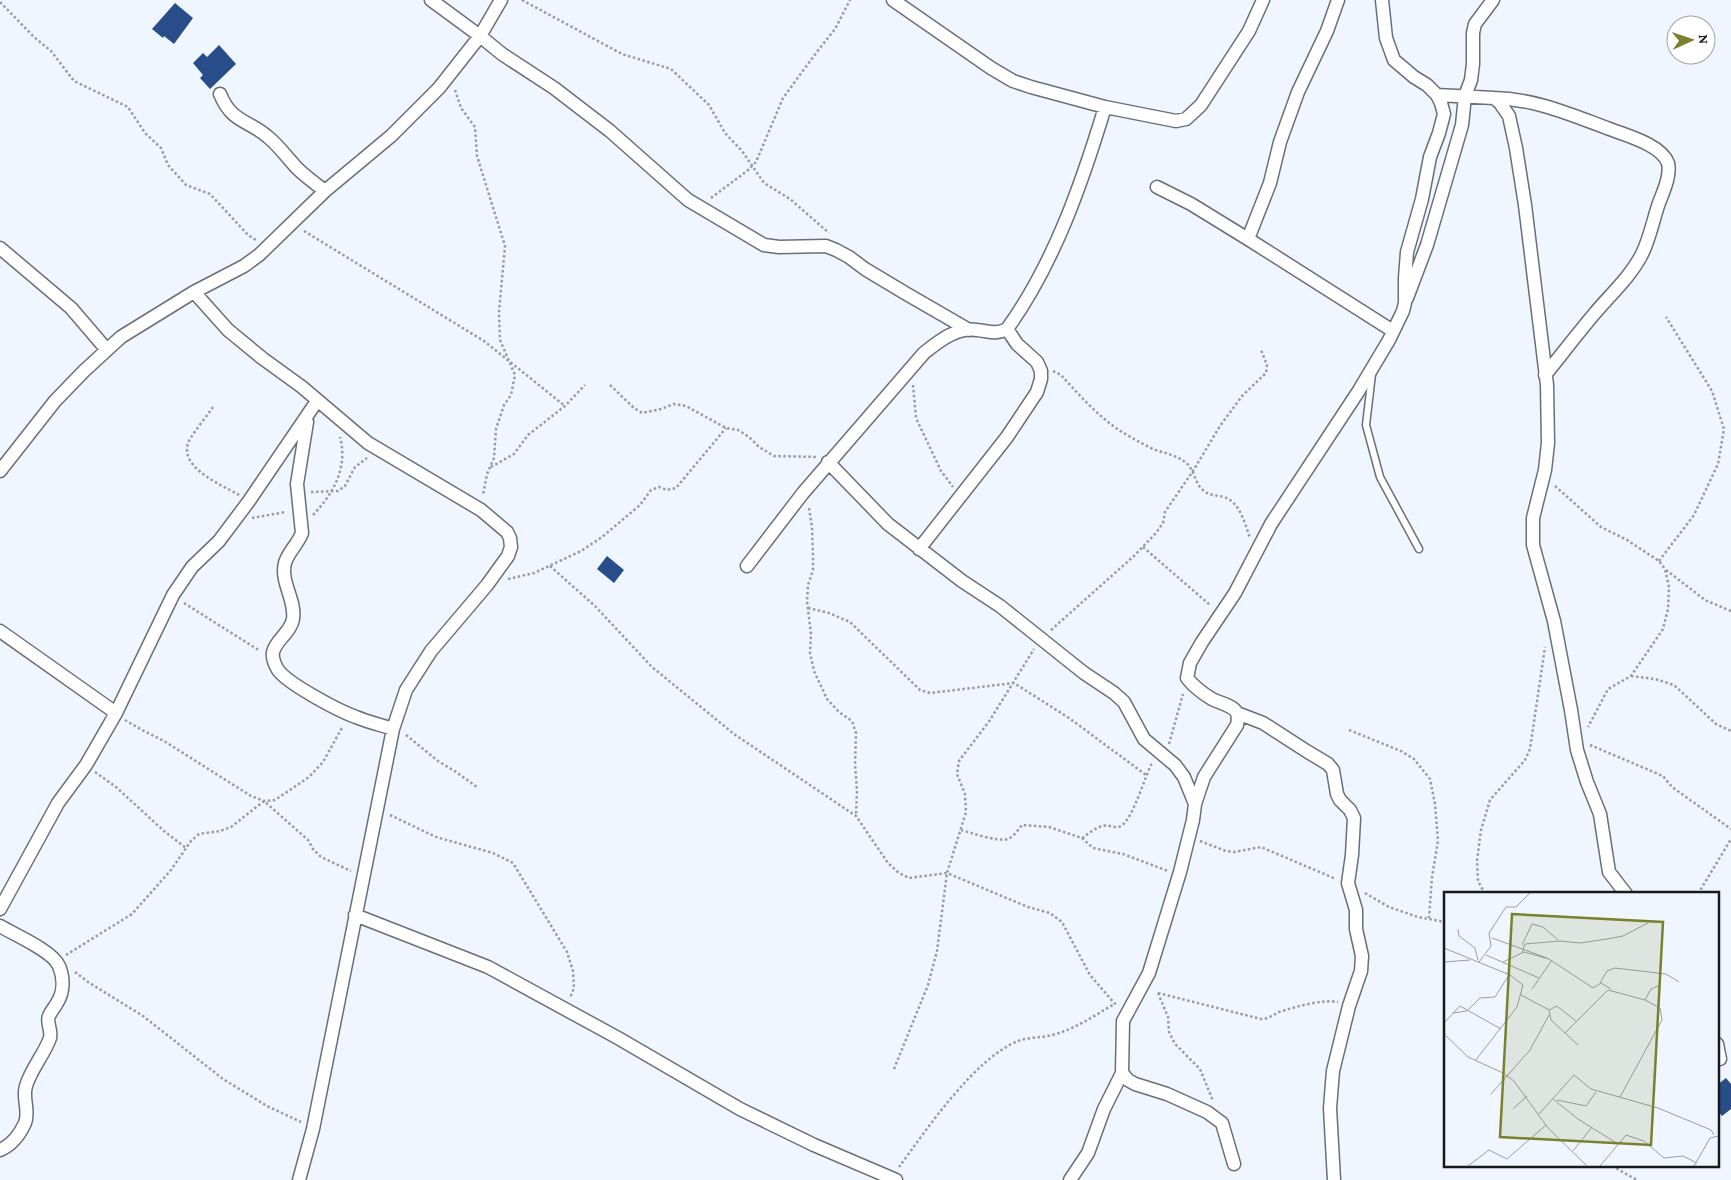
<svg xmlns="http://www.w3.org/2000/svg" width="1731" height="1180" font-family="'Crimson Pro',serif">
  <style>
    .building { fill: #284d88 }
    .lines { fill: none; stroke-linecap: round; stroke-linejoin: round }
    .service-casing { stroke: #6a6f77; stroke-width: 9 }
    .minor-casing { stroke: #6a6f77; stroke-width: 15 }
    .path { stroke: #979ba2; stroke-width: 2.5; stroke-dasharray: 2.5 2.5; stroke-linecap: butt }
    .service { stroke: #fff; stroke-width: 6 }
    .minor { stroke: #fff; stroke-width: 12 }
    .inset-road { fill: none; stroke: #999ea5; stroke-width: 1 }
    .view { fill: #79812d; fill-opacity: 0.15; stroke: #79812d; stroke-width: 2.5 }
    .inset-edge { fill: none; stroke: #17191d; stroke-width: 2.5 }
  </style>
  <rect width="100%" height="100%" fill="#f0f6ff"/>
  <path class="building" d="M175,3L193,18L174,44L164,36L163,38L152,29Z
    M219,45L236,64L210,89L200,78L203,75L193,63L203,53L207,57Z
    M607,556L624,570L614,583L597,569Z
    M1726,1078L1731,1084V1109L1722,1116L1717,1110V1085Z"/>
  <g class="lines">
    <g class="service-casing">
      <path id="service" d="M1372,374L1366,425L1380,477L1419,549"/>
    </g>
    <g class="minor-casing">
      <path id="minor" d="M431,0L480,36L502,54L554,88L610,131L688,200L764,245L779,247L826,246L836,250L849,257L865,269L905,293L969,330
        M893,0L991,68L1013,81L1031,87L1105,107L1176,121L1186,119L1201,105L1249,31L1263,0
        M220,94C232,123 247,119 268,137C278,145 286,156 295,166C303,175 315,183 325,191
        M1437,95L1494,98L1500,103L1509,116L1516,148L1525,205L1547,385L1548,443L1545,470L1533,518V545L1554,621L1571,710L1577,750L1587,782L1600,814L1609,872L1626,894
        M1494,98C1535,99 1569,114 1607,128C1624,135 1661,144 1668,163C1671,176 1663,192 1659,203C1653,220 1650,238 1642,254C1631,276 1611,294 1595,313C1578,333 1562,354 1545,375
        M1157,187L1191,204L1248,239L1393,331
        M1248,239L1270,183L1280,142L1298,92L1327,31L1338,0
        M0,248L71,308L107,350
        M194,292L228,330L262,358L302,387L368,443L481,510L507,532L510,538L511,547L508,556L487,585L431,651L406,690L393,729L313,1129L299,1180
        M1407,298L1427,245L1462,125L1465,96L1471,80L1473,64V33L1475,24L1493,0
        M307,422L297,484L302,533C298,544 288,552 285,563C280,582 296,600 293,619C291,632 276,640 273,652C272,658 275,665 278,670C288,684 339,711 356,717C368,722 381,725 393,729
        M828,462L888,524L962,581L1000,606L1084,673L1114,693L1124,702L1144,739L1175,765L1184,777L1195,804L1193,820L1180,872L1149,973L1123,1021L1122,1073L1128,1080L1135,1084L1167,1094L1207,1112L1222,1123L1234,1164
        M0,471L55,401L84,371L121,337L194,292L244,266L259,255L325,191L391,136L439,88L480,36L501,0
        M919,549L1007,437L1037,392L1041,379V371L1037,362L1017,344L1007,329
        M747,566L803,493L924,353C939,341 956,327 977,330C988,331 996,335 1007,329C1054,264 1082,183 1105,107
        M0,631L116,713
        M1237,713L1263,723L1308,752L1328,764L1333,770L1337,794L1340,800L1350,810L1354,818L1352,855L1348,883L1356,910V929L1362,956L1361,971L1349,1006L1333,1071L1330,1108L1334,1180
        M1195,804L1204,777L1237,725C1238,721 1238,717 1237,713C1233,705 1219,703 1212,699C1202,693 1194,687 1187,678L1190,663L1202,642L1235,593L1271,524L1358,392L1389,340L1403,311L1405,303V278L1407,252L1422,199L1430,157L1439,133L1444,114L1441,103L1437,95L1427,85L1414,77L1394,60L1386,38L1382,0
        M0,909L58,803L86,765L116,713L173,595L192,567L219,541L249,501L317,401
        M355,915L488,967L618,1038L740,1109L814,1145L896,1180
        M0,926C15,935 53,951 59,966C64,978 64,992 57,1003C55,1007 51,1011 49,1016C46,1022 52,1030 50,1038C45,1053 31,1069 26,1086C22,1099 30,1110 25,1123C20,1134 12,1145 0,1150
        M1717,1044L1720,1059
        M1070,1180L1088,1153L1104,1109L1122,1073"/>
    </g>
    <path class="path" d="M522,0L622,54L671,69L709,105L725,133L742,151L764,183L790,199L829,233
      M0,2L34,37L51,51L74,81L128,107L145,133L161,148L168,165L186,185L210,194L248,235L256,240
      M455,90L461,108L475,127L477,156L505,246L499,312L500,340L515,375L511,395L504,405L496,429L494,458L487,474L483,495
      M711,198L747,171L756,162L783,98L816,53L835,29L850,0
      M304,231L484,341L565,406
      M1053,371L1061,375C1081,397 1103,422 1129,436C1137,441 1145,445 1153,449C1164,453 1176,455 1185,462C1195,469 1194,483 1203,490C1209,496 1217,495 1224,497C1240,502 1245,524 1250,538
      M610,385L634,408L642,413L661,409L674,404L686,406L726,428L738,430L749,437L759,447L774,456L817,457
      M913,385L916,418L941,471L953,487
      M213,407C206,417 197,428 190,439C175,466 220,484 239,495
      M491,467L514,454L528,435L565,406L585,385
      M1555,486L1601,527L1627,540L1659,561L1665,569L1669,587L1668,609L1663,629L1631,676L1608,689L1588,727
      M311,492L338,491L345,486L355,467L367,458
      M809,508L812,527L813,556V570L808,585L807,601L811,634L810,653L814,671L827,699L839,712L852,721L856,733L855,764L857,791L856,816
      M313,515C334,493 348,467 340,437
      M252,518L286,512
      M1143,547L1210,605
      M1659,561L1694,515L1718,464L1724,429L1712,391L1666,317
      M550,566L595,606L652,667L734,734L856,816L888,863L899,873L909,878L947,873L1028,907L1050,913L1062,922L1090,975L1115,1004
      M1666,570L1705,600L1731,611
      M508,579L534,573L581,551L602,537L640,505L651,490L659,487L667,490L676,488L726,428
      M184,603L260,651
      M808,608L829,613L850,622L920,690L930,693L1014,683L1069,718L1146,775
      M1051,630L1134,556L1156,533L1163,523L1165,512L1193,471L1220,426L1242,396L1266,373L1267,365L1261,350
      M1631,676L1655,679L1674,685L1716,724L1731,731
      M125,720L142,730L164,741L251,796L264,801L275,800L309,777L323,762L343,726
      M1349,730L1401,751L1414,759L1430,779L1435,804L1438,841L1432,877L1429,918
      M406,735L438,761L456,772L477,787
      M1169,744L1183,694
      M1590,745L1663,776L1672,787L1731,829
      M95,772L116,787L164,831L186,848
      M390,815L436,837L493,853L513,863L567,952L573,971L574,988L570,998
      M961,830C972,833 997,842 1008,839C1014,836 1018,830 1022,825L1049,827L1082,838L1093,848L1123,854L1168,871
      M1082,838C1088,834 1095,828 1102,826C1109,824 1115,829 1121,826C1133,819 1145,776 1152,763
      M1200,841L1226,851L1234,852L1261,847L1336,879
      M1365,893L1389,907L1418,917L1440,921L1445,924
      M1485,894L1478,881L1477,861L1481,830L1490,800L1525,760L1530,749L1545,647
      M1698,894L1731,839
      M66,955L132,914L171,870L191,841L199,834L220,831L231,827L264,801L308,840L313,849L321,857L351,871
      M75,972L88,982L143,1016L223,1079L267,1106L301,1122
      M1158,993L1261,1019C1268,1019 1273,1015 1279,1012C1295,1007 1322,999 1338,1002
      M1158,993L1168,1017L1169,1032L1175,1044L1200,1069L1213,1101
      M894,1069L928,985L937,951L947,873L966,812L965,794L957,774L959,761L990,720L1034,649
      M1612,1166L1637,1180
      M899,1167C927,1129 974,1059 1018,1041C1028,1037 1041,1038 1052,1035C1076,1029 1095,1015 1116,1003"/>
    <use href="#service" class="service"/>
    <use href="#minor" class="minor"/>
  </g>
  <g transform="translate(1444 892)">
    <rect width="275" height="275" fill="#f0f6ff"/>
    <path class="inset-road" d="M14,37L15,44L31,56L34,68M48,46L103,66M78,53L88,32L99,35L114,48M0,56L66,83L79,93L73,115L31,169M78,61L81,52L116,49L136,51L163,47L179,44L204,31M42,63L95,86M0,70L26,68M35,70L47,54L45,41L62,15H72L86,1M59,70L80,60L105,67L149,96L157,91L167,97M156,91L163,79L171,76L222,82L235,90M88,97L108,68M77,103L105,118L107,128L134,153M105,118L113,114L133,130M9,121L23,119L36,106L51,105L65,83M0,131L16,114L57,137M121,141L164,98L201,108L207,97L214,94M0,142L24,165L59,181L70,189L104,236L143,274M47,202L86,158L105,123M176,205L218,128L216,116L201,108M109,207L134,227L174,252M113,208L142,214L152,200M69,217L83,204M95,222L130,183L147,197L214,216L267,238L270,243M129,259L148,235M24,274L45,258L63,267L102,233M156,274L182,243L200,249L220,266L239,264L253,271M250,274L266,246L275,244"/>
    <path class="view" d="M68,22L219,30L207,253L56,245Z"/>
    <rect width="275" height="275" class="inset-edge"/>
  </g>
  <g transform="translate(1691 40) rotate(87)"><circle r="24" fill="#ffffff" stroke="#a2a3a5"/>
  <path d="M0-4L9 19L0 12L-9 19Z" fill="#79812d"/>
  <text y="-8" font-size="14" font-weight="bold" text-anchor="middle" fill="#17191d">N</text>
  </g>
</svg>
